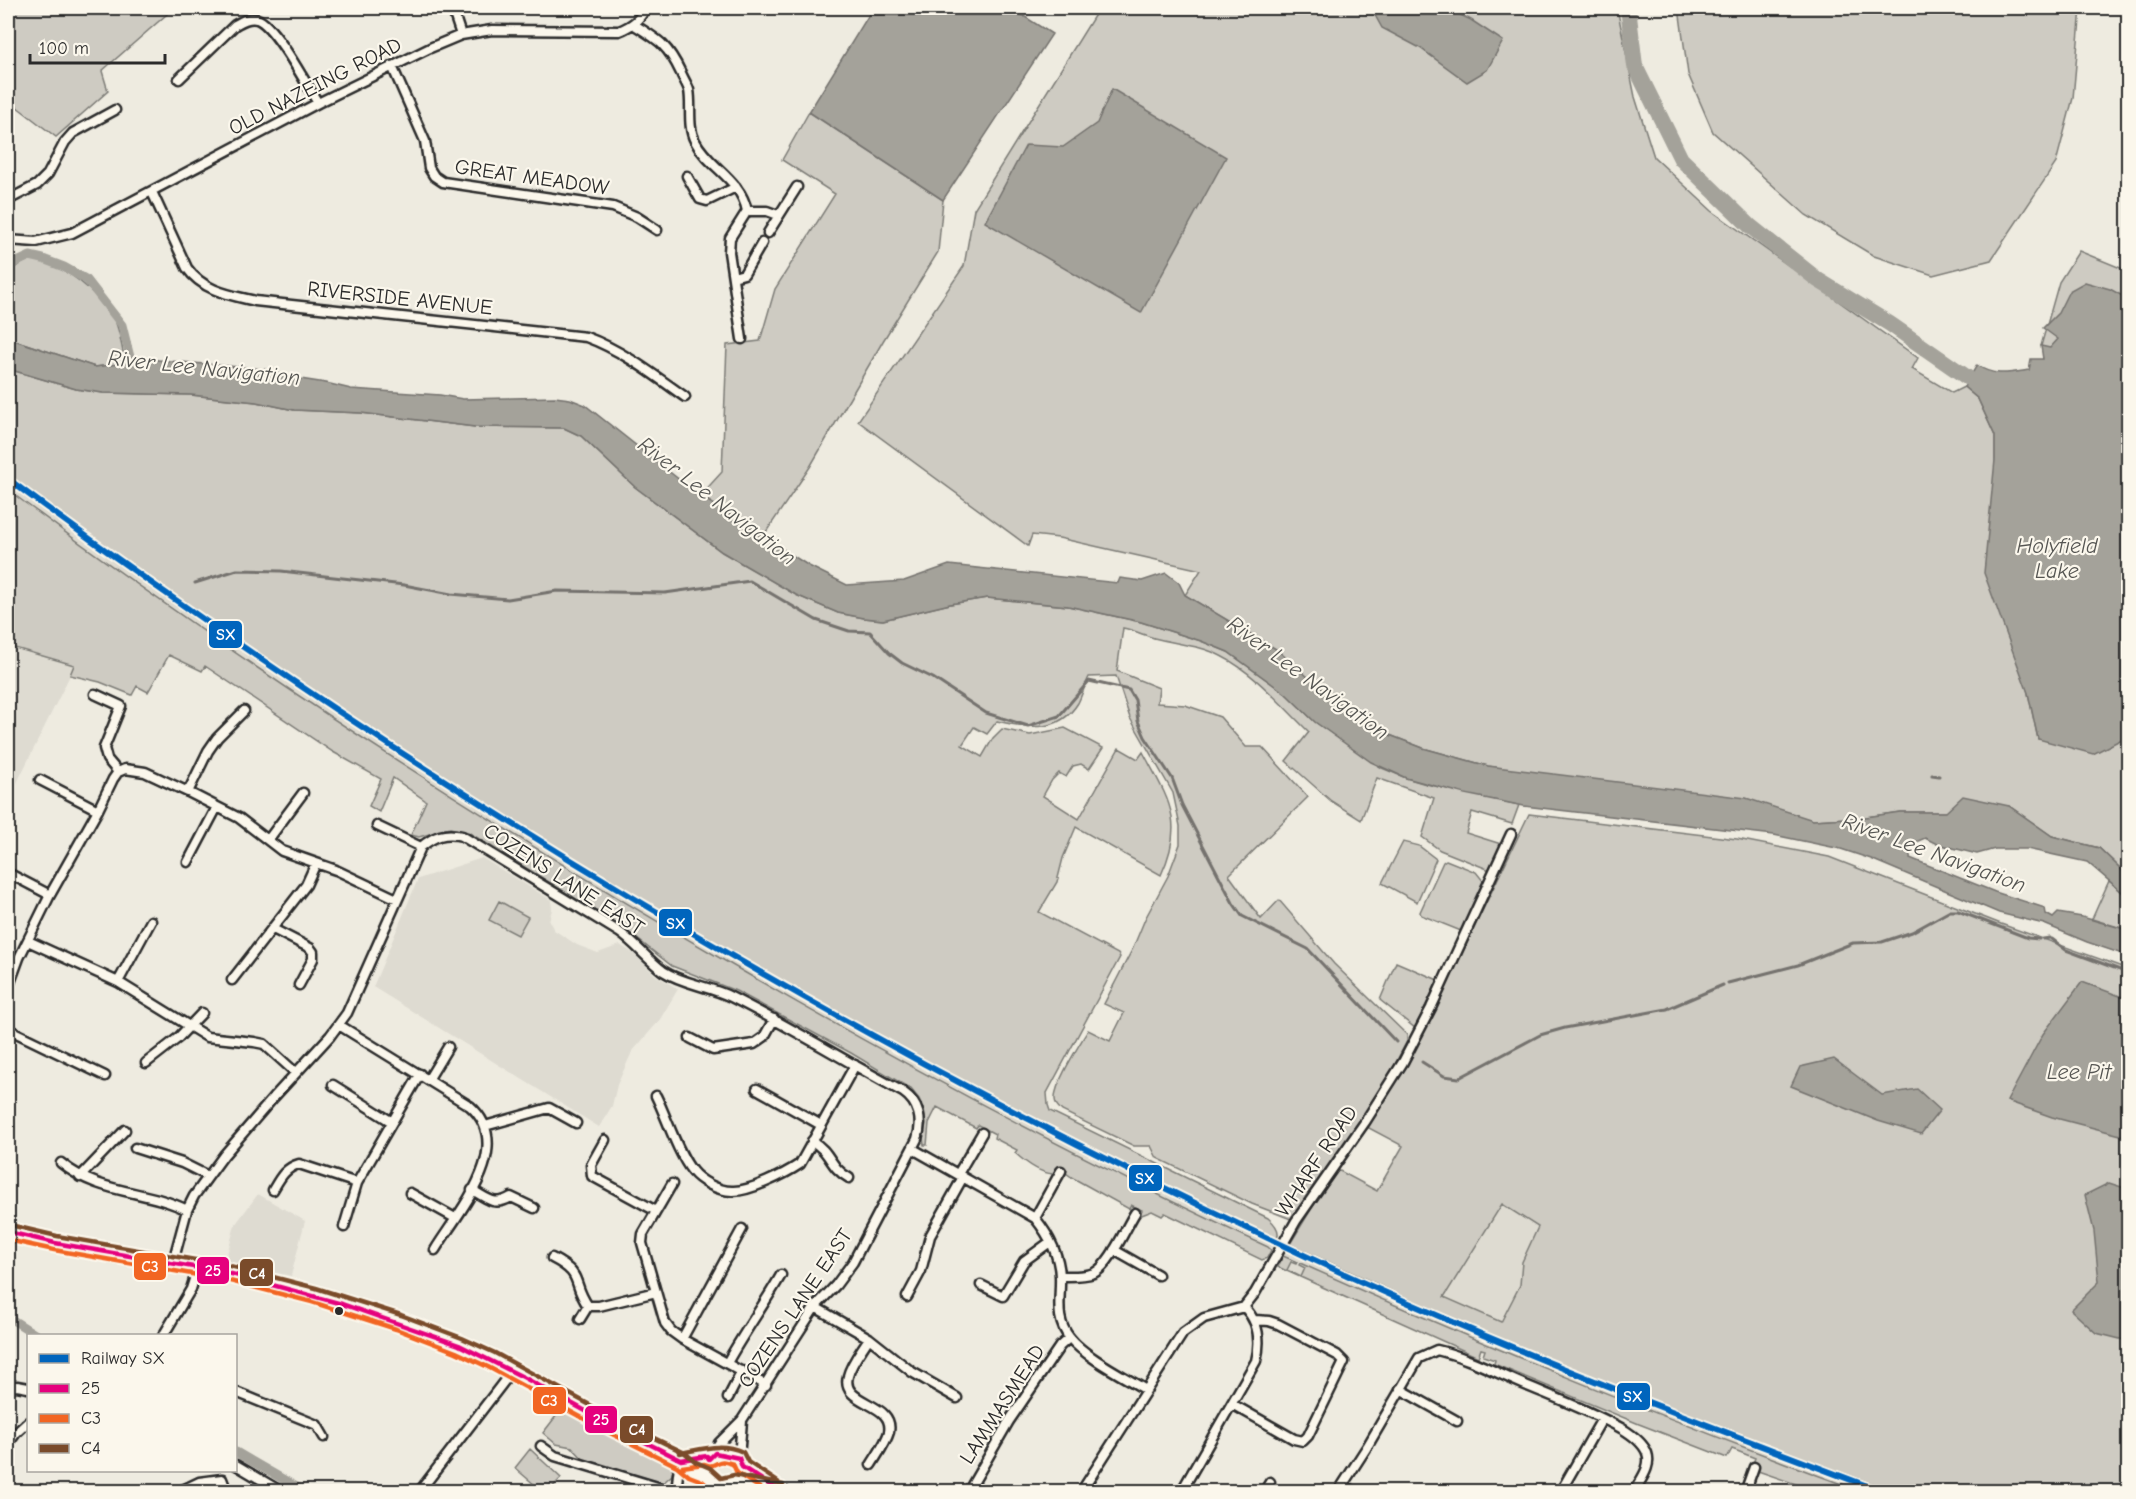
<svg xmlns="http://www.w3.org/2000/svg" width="2136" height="1499" font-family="'Comic Neue',sans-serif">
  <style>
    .built { fill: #dedbd1 }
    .green { fill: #cecbc2; stroke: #7c7b76; stroke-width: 1.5; fill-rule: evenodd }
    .water { fill: #a4a29a; stroke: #74726e; stroke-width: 1.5 }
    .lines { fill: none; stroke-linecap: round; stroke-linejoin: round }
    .stream { stroke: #74726e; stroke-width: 3 }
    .canal { stroke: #a4a29a; stroke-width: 9 }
    .river { stroke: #a4a29a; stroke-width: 16 }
    .minor-casing { stroke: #2b2b2b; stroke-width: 13 }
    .primary-casing { stroke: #2b2b2b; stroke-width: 18 }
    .minor { stroke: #fbf7ec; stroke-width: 8 }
    .primary { stroke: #fbf7ec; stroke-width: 14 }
    .bus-1-casing { stroke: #fbf7ec; stroke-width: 9 }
    .bus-2-casing { stroke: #fbf7ec; stroke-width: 9 }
    .bus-3-casing { stroke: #fbf7ec; stroke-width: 9 }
    .bus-1 { stroke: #e5007d; stroke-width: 4.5 }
    .bus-2 { stroke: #f26522; stroke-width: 4.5 }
    .bus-3 { stroke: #7a4b2a; stroke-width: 4.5 }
    .rail-1-casing { stroke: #fbf7ec; stroke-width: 10 }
    .rail-1 { stroke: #0065bd; stroke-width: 6 }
    .bus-dot { fill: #2b2b2b; stroke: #fbf7ec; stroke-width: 2 }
    .labels { text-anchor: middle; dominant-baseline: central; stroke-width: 4.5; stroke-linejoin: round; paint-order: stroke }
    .street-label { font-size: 21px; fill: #2b2b2b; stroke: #fbf7ec }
    .water-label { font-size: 22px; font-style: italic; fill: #555552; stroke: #fbf7ec }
    .line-badge { stroke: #fbf7ec; stroke-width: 2 }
    .badge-label { font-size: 16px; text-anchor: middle; font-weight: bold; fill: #fff }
  </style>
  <rect width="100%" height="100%" fill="#eeebe0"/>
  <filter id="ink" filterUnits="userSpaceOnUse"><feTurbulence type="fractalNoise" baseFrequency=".0167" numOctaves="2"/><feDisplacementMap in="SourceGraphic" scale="12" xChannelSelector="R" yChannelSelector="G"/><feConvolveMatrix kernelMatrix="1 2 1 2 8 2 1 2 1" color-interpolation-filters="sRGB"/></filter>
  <g filter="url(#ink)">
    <path class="built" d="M8,475L113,554L298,683L408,755L561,852L801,992L930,1064L1118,1162L1277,1238L1271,1250L1049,1140L892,1055L681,936L485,817L351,732L158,601L8,490Z
      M8,646L75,665L8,801Z
      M482,858L551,900L552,909L549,921L554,930L577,945L598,953L620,945L634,954L655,975L678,989L659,1021L632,1052L617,1085L612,1106L599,1127L373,987L418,879Z
      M258,1194L305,1221L291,1276L225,1262L235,1225Z
      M1502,1203L1539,1227L1520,1285L1500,1322L1444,1298Z
      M1290,1244L1438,1312L1516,1346L1725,1429L1893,1491H1860L1721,1440L1511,1356L1301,1263L1305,1268L1301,1277L1287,1270L1291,1261L1283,1256Z"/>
    <path class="green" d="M8,8H174L102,71L108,91L56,137L8,100Z
      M1099,8H1617L1635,97L1654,157L1712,211L1918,358L1912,369L1952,393L1964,387L1978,399L1995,436V460L2028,693L2038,739L2119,740L2128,736V882L2121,869L2099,848L2052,836L2009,806L1946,812H1900L1866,817L1813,820L1488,766L1423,748L1387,734L1334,700L1276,649L1185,595L1201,570L1059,538L1032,535L1028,546L858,421L964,266L974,209Z
      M1679,8H2081L2073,98L2056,163L1991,260L1933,275L1874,256L1806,215L1713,132L1688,74Z
      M809,112L943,200L938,252L883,341L810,467L764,535L700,496L722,472L727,345L760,341L775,289L835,194L782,160Z
      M2079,251L2128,271V307L2063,339L2053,356L2041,346L2059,282Z
      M30,259C62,265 85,281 104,306C108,312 115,319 117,326C121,338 122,351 126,363L95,367L8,338V271Z
      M8,369L76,389L103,393L191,395L256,402L294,410L361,413L475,427L564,428L581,436L635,487L722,552L796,595L838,613L864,618L883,620L950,604L987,598L1068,606L1141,622L1201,641L1228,652L1286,694L1315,722L1382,768L1406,778L1426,784L1519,805L1512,824L1472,812L1466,833L1501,844L1490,870L1440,850L1422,837L1434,798L1377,778L1361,820L1331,801L1286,761L1309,732C1282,706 1255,673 1221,656C1200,645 1176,644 1154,638C1144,635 1133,630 1123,628L1117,671L1159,688L1157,703L1185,705L1220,717L1246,747H1262L1308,797L1229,875L1261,919L1279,900L1334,964L1407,1035V1041L1377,1098L1291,1219L1252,1204L1157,1158L1151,1146H1134L1062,1111C1058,1107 1055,1104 1055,1099C1054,1084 1080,1044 1088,1030L1110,1041L1124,1013L1104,1004L1133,948L1145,919L1168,876L1180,844V826L1173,793L1130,718L1116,676L1089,677C1085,685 1082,695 1078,703C1059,734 1027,728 997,721L987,734L974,727L962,745L982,757L993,738L1002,729L1030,735L1065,728L1103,748L1089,769L1081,764L1073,766L1066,777L1059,773L1052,780L1043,796L1079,819L1119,748L1138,759L1143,752C1168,799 1186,821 1161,875L1076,827L1063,858L1057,882L1039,912L1118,954L1120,957L1047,1093L1048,1105L1050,1111L1268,1218C1274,1223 1281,1230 1277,1238C1236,1221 1196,1200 1156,1181C1062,1135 970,1086 879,1035C681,926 486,810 299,683C200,617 103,546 8,475Z
      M8,490C243,666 489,825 744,972C915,1071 1089,1164 1268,1247L1271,1250L1267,1258L1262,1260L1165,1213L1162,1216L1152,1211L1139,1216L1142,1210L1131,1205L1129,1209L1073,1178L1066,1173L1067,1170L1058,1166L1053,1174C1039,1173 1026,1163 1015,1153L1017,1150L994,1138L995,1134L978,1125L976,1128L937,1107L929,1123L927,1145H924L923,1138L926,1124L924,1110L919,1099L911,1089L851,1053L736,991L672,966L622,927L468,832L450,828L419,837L411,835L426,801L393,778L379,812L369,806L381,779L333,752L205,666L202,671L169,655L148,692L137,686L132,695L100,682L70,675L74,665L8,646Z
      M1529,814L1737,839L1829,857L2001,924L2128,969V1491H1893L1725,1429L1516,1346L1438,1312L1290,1244L1318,1198L1338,1170L1377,1191L1403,1146L1367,1127L1400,1075L1421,1038ZM1502,1204L1538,1227L1522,1262L1520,1285L1501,1322L1444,1297Z
      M1403,842L1419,846L1436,859L1417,902L1382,883Z
      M1446,860L1476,872L1484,882L1461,931L1421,915L1420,912L1443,862Z
      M2109,881L2128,897V930L2092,919Z
      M499,901L528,917L518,935L489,920Z
      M1396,962L1438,980L1415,1028L1380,1000Z
      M1283,1256L1297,1262L1296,1264L1291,1262L1287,1270L1301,1277L1305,1268L1299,1265L1300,1263C1484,1346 1671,1421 1860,1491H1816L1758,1471L1752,1466L1755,1458L1732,1449L1727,1458L1639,1424L1494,1364L1495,1360L1483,1356L1485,1350L1481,1349L1478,1357L1278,1267Z
      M563,1407L572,1414L670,1463L673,1471L672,1475L663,1483L584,1460L572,1447L556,1444L543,1433Z
      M530,1449L561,1478L549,1491H542L515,1468Z"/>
    <path class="water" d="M873,8H1011L1052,34L943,200L809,112Z
      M1371,8H1446L1471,20L1503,41L1487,70L1467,82L1420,48L1382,28Z
      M1112,89L1226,157L1141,313L985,222L1026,145L1063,147L1097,123Z
      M2085,282L2110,289L2128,299V736L2093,754L2038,739L2028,693L1984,573L1995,460V436L1978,399L1964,387L1977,365C1993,377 2010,373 2029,370L2031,359H2043L2041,346L2050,348L2058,339L2043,328L2058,313L2069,291Z
      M8,338L95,367L126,363L135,358L264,369L294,378L326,383L351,389L440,395L463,399L555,397L570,399L585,405L700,496L809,566L847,585L904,581L949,565L1118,583L1120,578L1142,581L1166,573L1179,583L1185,595L1276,649L1334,700L1387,734L1423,748L1488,766L1746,798L1813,820L1866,817L1900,812H1946L1963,796L2009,806L2052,836L2099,848L2121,869L2128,882V897L2087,862L2027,849H1995L1977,854L1937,844L1925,838L1911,844L1910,858L1995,892L2045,908L2046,914L2053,918L2058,913L2082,917L2128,930V956L2087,942L2044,924L1999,913L1871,859L1841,849L1774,835L1524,806L1465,794L1406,778L1371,762L1315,722L1286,694L1228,652L1201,641L1141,622L1068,606L987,598L950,604L883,620L864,618L838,613L796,595L722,552L635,487L581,436L564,428L475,427L361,413L294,410L256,402L191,395L103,393L76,389L8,369Z
      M2082,982L2128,999V1137L2052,1117L2007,1101L2043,1034Z
      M1834,1059L1882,1095L1917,1089L1940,1110L1921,1134L1878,1121L1791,1086L1800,1067Z
      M2109,1183L2128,1189V1341L2096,1333L2071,1310L2099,1282L2094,1231L2085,1195Z"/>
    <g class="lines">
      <path class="stream" d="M195,583L237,570L281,571L404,585L451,594L508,599L557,591L665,593L750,581L816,620L849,631L870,632L889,653L902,663L933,678L986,713L1028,726L1059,716L1089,681L1129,690L1135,700L1138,721L1145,737L1172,778L1182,805L1233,903L1242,916L1308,949L1396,1042
        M1932,775L1939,776
        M2043,939L2050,938
        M2052,939L2066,950L2128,973
        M1728,983L1798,965L1853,943L1882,942L1912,932L1950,911H1958L2028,938L2039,939
        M1422,1062L1444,1076L1459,1078L1540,1035L1565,1028L1667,1009L1723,985"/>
      <path class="canal" d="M8,266L30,256L43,259L64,267L87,280L122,325L132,365V372
        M8,1317L38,1336
        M236,1452L305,1492"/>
      <path class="river" d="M1628,8L1635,66L1681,159L1750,226L1818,280L1890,324L1968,378"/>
      <g class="minor-casing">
        <path id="minor" d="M452,8L461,35
          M633,24C659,40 668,45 681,73C683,78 687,84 689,90C692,106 687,126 695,141C708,167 741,179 747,211L730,238L729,252L742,339
          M392,66L425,141L429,168L434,176L443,182L613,207L637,217L657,230
          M179,79L235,25C242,21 249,17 257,19C275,25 307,86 318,103
          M687,176L700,199L707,201L736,187
          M152,192L187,268C203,291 230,295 255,301L586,337C622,350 654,375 685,397
          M8,200L37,185L48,174L65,142L73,133L115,110
          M747,211H767L778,215
          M768,233L797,187
          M8,240L36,242L72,233L318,103L430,48L461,35L492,30L619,31C632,26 639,20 646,8
          M733,277L744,274L762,243
          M95,694L121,706L104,748L107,759L118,772
          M40,780L98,810
          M188,792L208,751L217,738L244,711
          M377,826L421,847
          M268,840L303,793
          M188,862L217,807
          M8,873L50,895
          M273,929L310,948L313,952V959L299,985
          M28,941L118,982L207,1037L254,1042L264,1044L296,1073
          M232,980L306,885L316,863
          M118,982L151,921
          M8,988L19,958L50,895L98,810L113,779L118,772L125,769L145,772L188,792L239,818L282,851L336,870L397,899
          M339,1025L470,1106C517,1147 458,1212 435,1250
          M8,1029L105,1076
          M690,1038L713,1050L754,1044L764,1037L774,1019
          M146,1063L178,1038L202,1013
          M428,1080L448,1047
          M333,1085L392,1122
          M757,1089L821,1125
          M656,1096C667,1118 677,1152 692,1171C700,1181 718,1191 732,1191C749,1192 785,1174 800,1164L855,1065
          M485,1126L549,1108L576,1123
          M605,1140L591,1165L592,1176L656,1211
          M812,1141C832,1153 829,1167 849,1178
          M135,1148L182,1163L208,1176
          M913,1149L1035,1218C1048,1234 1059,1254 1060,1276C1061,1299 1054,1319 1070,1338C1085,1357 1125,1377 1146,1390
          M61,1163C100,1195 145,1189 187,1210
          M958,1174L982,1133
          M80,1177L125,1130
          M672,1184L643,1234L642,1243L665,1323L671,1331L682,1339L766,1385
          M273,1190C280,1178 285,1168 299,1164L357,1183
          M472,1190C489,1199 494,1207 511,1197L534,1208
          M410,1193L455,1218
          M1035,1218L1061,1171
          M344,1227L357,1183L420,1074
          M1114,1250L1158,1275
          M552,1258C585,1275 571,1282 588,1306H599L656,1292
          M173,1262L187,1210L194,1196L224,1155L274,1097L330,1036L347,1013L421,847C434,836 445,832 462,836L619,932C635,943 647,959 663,971C683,984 709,986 731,997C789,1026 845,1061 903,1092C919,1103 923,1121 917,1139L853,1262L836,1285L815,1307L742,1420L719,1443L715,1453
          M1060,1276C1071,1276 1083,1277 1094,1273C1110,1265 1125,1229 1135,1213
          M981,1285L1003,1296L1024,1261L1050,1242
          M907,1297L921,1271L930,1236L963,1177
          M815,1307L869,1338L912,1372L957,1398
          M580,1319L588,1306
          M163,1336L191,1289L198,1267
          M869,1338C862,1350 851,1363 848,1376C840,1406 895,1401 889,1432C886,1443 877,1455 871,1465
          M682,1339L742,1229
          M727,1363C744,1332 764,1305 781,1275
          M8,1387L17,1386L28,1388
          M1400,1389L1457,1421
          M236,1392L317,1425L324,1437
          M728,1398L742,1371
          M1232,1404L1294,1439L1303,1441L1308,1436L1344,1362L1337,1355L1278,1324L1269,1321L1255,1320
          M8,1444L16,1433L28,1422
          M541,1446L555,1456L674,1492
          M739,1458L742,1421
          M236,1465L282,1492
          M1343,1485L1355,1492
          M1562,1489L1602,1419
          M178,1492L199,1482L222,1479L227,1492
          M419,1492L512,1371
          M676,1492C678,1480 677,1471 681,1460
          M968,1492L1009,1421L1060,1346L1069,1338
          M1081,1492L1183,1333L1204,1318L1244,1307L1255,1293L1296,1221L1365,1122L1403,1062L1431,1008L1511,834
          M1181,1492L1256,1361C1261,1341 1259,1322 1244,1307
          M1264,1492L1270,1482
          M1338,1492L1367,1447L1419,1358L1437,1350C1467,1357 1495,1372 1523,1384C1556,1398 1590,1411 1621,1428C1631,1434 1643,1442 1647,1453C1652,1467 1640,1480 1634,1492
          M1745,1492L1754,1467"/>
      </g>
      <g class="primary-casing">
        <path id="primary" d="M8,1232C71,1249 135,1255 199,1267C276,1282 352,1305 426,1332C516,1364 594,1422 681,1460L692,1469L706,1474
          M715,1453L733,1455L742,1462C743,1472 734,1481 727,1486L718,1485L706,1474L709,1459Z
          M742,1467L773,1488
          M733,1482L782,1492"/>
      </g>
      <use href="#minor" class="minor"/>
      <use href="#primary" class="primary"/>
      <g class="bus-1-casing">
        <path id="bus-1" d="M8,1232L55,1243L228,1273L342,1304L459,1345L523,1377L617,1428L681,1460L707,1456L709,1459L715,1453L739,1458L742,1467L781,1492"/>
      </g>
      <g class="bus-2-casing">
        <path id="bus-2" d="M8,1240L54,1250L226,1280L312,1302L396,1329L456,1352L488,1367L614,1435L677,1466L689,1476L702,1481L714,1492
          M682,1467L704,1464L710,1466C722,1462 718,1459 733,1464L737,1473L766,1492"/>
      </g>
      <g class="bus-3-casing">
        <path id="bus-3" d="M10,1225L57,1236L230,1266L316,1288L401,1315L462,1338L495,1353L621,1422L685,1453L696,1462L710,1468L721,1478L734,1475L783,1485
          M680,1453C704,1449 720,1442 743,1452L748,1462L778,1482"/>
      </g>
      <use href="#bus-1" class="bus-1"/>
      <use href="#bus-2" class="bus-2"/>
      <use href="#bus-3" class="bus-3"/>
      <g class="rail-1-casing">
        <path id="rail-1" d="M8,479C431,793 885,1064 1364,1283C1534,1360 1708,1426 1883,1492"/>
      </g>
      <use href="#rail-1" class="rail-1"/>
    </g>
  </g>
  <circle class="bus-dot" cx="339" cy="1311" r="5"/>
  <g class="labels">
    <g class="street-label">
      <text transform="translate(315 86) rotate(-27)">OLD NAZEING ROAD</text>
      <text transform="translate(532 177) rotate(8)">GREAT MEADOW</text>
      <text transform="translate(400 298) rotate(6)">RIVERSIDE AVENUE</text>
      <text transform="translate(564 879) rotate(33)">COZENS LANE EAST</text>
      <text transform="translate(1316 1161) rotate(-56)">WHARF ROAD</text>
      <text transform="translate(795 1308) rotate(-56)">COZENS LANE EAST</text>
      <text transform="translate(1002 1404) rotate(-57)">LAMMASMEAD</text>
    </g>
    <g class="water-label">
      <text transform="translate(204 368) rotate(6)">River Lee Navigation</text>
      <text transform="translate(717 501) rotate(38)">River Lee Navigation</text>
      <text x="2057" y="546">Holyfield<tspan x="2057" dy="25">Lake</tspan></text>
      <text transform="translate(1308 678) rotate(36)">River Lee Navigation</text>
      <text transform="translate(1934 853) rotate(20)">River Lee Navigation</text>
      <text x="2079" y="1072">Lee Pit</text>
    </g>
  </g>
  <g class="line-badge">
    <rect x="208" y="620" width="35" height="29" rx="6" fill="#0065bd"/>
    <rect x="658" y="908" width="35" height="29" rx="6" fill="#0065bd"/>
    <rect x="1128" y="1164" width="35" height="28" rx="6" fill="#0065bd"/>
    <rect x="133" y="1252" width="34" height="29" rx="6" fill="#f26522"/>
    <rect x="196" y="1256" width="34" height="29" rx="6" fill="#e5007d"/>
    <rect x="239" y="1258" width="35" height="29" rx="6" fill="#7a4b2a"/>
    <rect x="1616" y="1382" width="35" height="29" rx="6" fill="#0065bd"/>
    <rect x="532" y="1386" width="35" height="29" rx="6" fill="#f26522"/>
    <rect x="584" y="1405" width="34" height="29" rx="6" fill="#e5007d"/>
    <rect x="619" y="1415" width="35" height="29" rx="6" fill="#7a4b2a"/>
  </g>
  <g class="badge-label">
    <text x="226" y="640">SX</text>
    <text x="676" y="929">SX</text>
    <text x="1145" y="1184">SX</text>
    <text x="150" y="1272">C3</text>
    <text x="213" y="1276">25</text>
    <text x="257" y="1279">C4</text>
    <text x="1633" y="1402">SX</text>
    <text x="549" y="1406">C3</text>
    <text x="601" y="1425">25</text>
    <text x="637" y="1435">C4</text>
  </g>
  <rect width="2136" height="1499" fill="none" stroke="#fbf7ec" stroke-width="30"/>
  <rect x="15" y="15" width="2106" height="1469" fill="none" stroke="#2b2b2b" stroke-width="2" filter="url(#ink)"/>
  <rect x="27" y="1334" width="210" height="138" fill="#fbf7ec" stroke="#a8a59f" stroke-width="1.5"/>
  <rect x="39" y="1354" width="30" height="9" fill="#0065bd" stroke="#a8a59f" stroke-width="1.5"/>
  <text x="81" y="1364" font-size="18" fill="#2b2b2b">Railway SX</text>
  <rect x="39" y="1384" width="30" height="9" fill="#e5007d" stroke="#a8a59f" stroke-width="1.5"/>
  <text x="81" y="1394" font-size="18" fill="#2b2b2b">25</text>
  <rect x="39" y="1414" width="30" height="9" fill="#f26522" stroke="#a8a59f" stroke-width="1.5"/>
  <text x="81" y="1424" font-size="18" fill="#2b2b2b">C3</text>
  <rect x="39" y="1444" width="30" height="9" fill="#7a4b2a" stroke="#a8a59f" stroke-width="1.5"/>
  <text x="81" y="1454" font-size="18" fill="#2b2b2b">C4</text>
  <path d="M30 54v9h135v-9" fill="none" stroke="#2b2b2b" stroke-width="3"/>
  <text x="39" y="54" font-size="18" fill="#2b2b2b" stroke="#fbf7ec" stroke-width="4.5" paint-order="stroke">100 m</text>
</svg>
